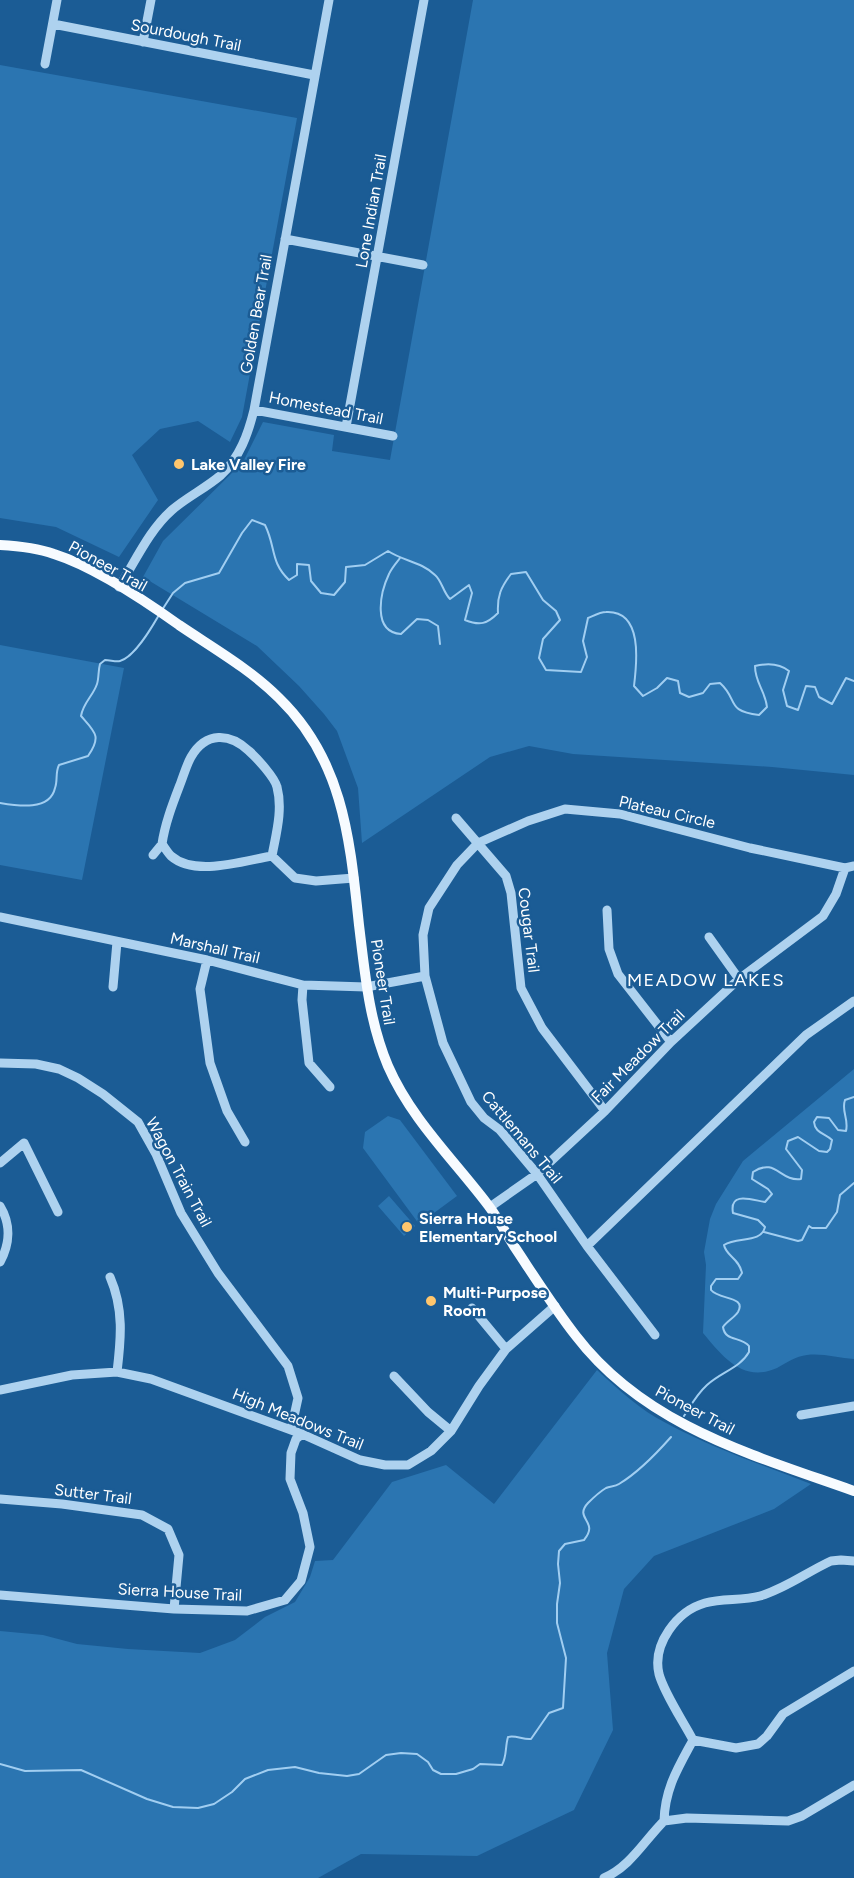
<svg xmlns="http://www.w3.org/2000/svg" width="854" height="1878" font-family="Figtree,sans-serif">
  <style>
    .green { fill: #2b75b1 }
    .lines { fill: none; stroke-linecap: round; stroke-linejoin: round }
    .stream { stroke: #a1cef1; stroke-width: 2 }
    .minor { stroke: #aed2ef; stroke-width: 9 }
    .major { stroke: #f7fbff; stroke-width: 10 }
    .poi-dot { fill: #ffc66d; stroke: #1b5c95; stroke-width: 2 }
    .labels { text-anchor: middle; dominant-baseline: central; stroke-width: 5; stroke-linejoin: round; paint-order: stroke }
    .street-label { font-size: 16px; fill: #fff; stroke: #1b5c95 }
    .poi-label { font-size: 16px; font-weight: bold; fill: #fff; stroke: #1b5c95; text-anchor: start }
    .neighbourhood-label { font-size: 18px; letter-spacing: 1.5px; fill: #fff; stroke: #1b5c95 }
  </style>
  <rect width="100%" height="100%" fill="#1b5c95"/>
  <path class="green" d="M473,0H854V775L772,767L573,754L529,746L490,757L362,843L358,788L337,731L324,714L299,686L257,646L143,577L163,541L243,462L263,422L334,435L332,451L390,460Z
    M0,65L297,118L242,417L230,442L198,421L160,429L132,455L158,500L119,557L56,527L0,518Z
    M0,645L124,668L82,880L0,865Z
    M854,1069V1359C839,1358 822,1353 807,1355C796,1356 786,1363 777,1368C743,1383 723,1357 703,1333L706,1265L704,1252L710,1219L716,1204L743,1161Z
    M388,1116L400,1120L457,1196L419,1224L363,1148L365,1132Z
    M389,1196L415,1226L404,1236L378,1206Z
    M597,1370C618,1389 640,1410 666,1423C712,1448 762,1465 811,1484L774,1509L654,1556L624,1589L607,1653L613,1730L574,1810L477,1856L361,1854L318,1878H0V1631L43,1635L77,1644L128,1649L200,1653L235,1640L265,1617L295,1602L310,1577L315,1561L333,1560L392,1482L446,1465L494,1504Z"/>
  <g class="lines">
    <path class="stream" d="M400,558C396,563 391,569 389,574C380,593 372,632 401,634L417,619L428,620L438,626L440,644
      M162,610L173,593L185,583L219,573L242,533L252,520L265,525C276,547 270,562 289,580L297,575V564L309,565L311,581L321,593L334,595L345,582L346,567L365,565L388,551C403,561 422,562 435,575C442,581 443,592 450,599L469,585L472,593L465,620C480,626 487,624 498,613C497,596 501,587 511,574L526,572L543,600L556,611L560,620L543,639L539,658L546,670L581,672L587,657L583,641L588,618C593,616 600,612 606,612C643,610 637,662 634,686L643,696L657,688L667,678L678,681L680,693L689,697L703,693L710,684L720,683C739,700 725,711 759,715L767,707C765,690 755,683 755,666C767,663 779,663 789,671L783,690L787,706L798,710L806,686L815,687L819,697L832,704L846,678L854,681
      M0,803C18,806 50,811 55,788C58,780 55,773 59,765L88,756C102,736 95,732 81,716C83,703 93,696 97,684C99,678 98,671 100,664L105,660C110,660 116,662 120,661C135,657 152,627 159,615
      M764,1232L798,1241L802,1240L809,1226L812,1228H826L837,1212L840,1195L854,1183
      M684,1416C691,1405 697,1394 707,1385C721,1372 740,1368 749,1352V1346C741,1336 725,1342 723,1327C727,1321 734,1318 738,1312C747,1296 719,1300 711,1290V1286L716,1279H738L742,1273C739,1258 726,1256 724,1245C737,1236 761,1244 765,1227L758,1220L733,1213C729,1191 752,1200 765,1202L772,1194L768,1189L752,1179L753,1172C776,1157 780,1182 801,1179L802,1170L786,1149L788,1141L798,1137L819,1151L827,1152L830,1149L832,1140C824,1133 815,1133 814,1122L817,1117L829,1118L838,1130L846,1131C849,1119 841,1111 845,1100L854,1097
      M0,1764L25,1771L81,1770L147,1799L173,1807L198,1808L214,1804L232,1792L245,1779L268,1770L295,1767L319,1773L347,1776L359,1774L386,1755L401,1753L417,1754L428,1762L433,1770L441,1774H456L473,1769L480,1764L502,1765C507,1756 505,1747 508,1737C516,1735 523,1740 531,1739L549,1713L563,1708L566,1658L557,1623V1604L560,1583L558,1564L559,1551L565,1544L584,1540C600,1521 573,1519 588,1503C592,1499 601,1491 606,1488C610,1486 615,1487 619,1484C639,1472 656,1454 671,1437"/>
    <path class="minor" d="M53,24L314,75
      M143,42L151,0
      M45,64L57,0
      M285,239L423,265
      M254,410L393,436
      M346,427L424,0
      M119,587C135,562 149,530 172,510C187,497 206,488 221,475C240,457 248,434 254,410L329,0
      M456,818L506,876L511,893L521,988L542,1028L605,1111
      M153,855L162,844
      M272,856C243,861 195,877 171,856C168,853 165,848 162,844C165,823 173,803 181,782C184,774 187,764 191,757C206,731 230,733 249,751C257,758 275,778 277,787C283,810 276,834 272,856L295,878L316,881L354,878
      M607,910L609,949L618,974L671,1042
      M0,917L207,960L303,985L366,987L425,976
      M709,937L739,979
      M207,960L200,989L210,1063L227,1111L245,1142
      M303,985L302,1000L309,1063L330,1087
      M113,987L117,942
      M0,1063L36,1064L59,1069L78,1078L103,1094L138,1122L156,1154L181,1213L218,1273L288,1366L298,1398L291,1430
      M0,1163L24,1143L58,1212
      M0,1206C11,1224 10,1244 0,1262
      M490,1207L537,1174L605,1111L671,1042L739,979L823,916L836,894L845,868
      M587,1246L806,1035L854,1001
      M110,1277C124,1309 121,1339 117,1372
      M472,1308L506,1349
      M655,1335L587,1246L537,1174L500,1130L484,1118L471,1102L443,1043L425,976L423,935L429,908L457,865L478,843L528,821L565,809L620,814L750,848L845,868L854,866
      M394,1376L428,1412L451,1431
      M0,1390L72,1375L117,1372L151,1379L302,1434L360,1460L385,1465H408L431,1451L451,1431L479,1386L506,1349L555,1306
      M801,1415L854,1406
      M0,1499L62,1504L142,1515L168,1529L179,1555L174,1609
      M0,1595L174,1609L247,1611L285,1600L301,1581L310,1547L303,1513L290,1479L291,1453L296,1439L302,1434
      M693,1740L736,1748L758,1744L767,1736L783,1714L854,1671
      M664,1821C665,1788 678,1768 693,1740C683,1721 664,1693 659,1674C652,1644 677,1611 705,1603C723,1598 742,1601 760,1596C785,1589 807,1572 831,1561L841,1560L854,1561
      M604,1878C630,1867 644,1841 664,1821L687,1818L788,1821L802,1816L854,1785"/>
    <path class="major" d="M0,545C18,546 37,548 54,554C95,567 144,600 179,625C213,648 250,669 279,698C344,761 350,841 359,925C365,974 369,1021 388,1066C411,1119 454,1160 488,1205C498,1218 505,1232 514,1246C534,1276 554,1308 576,1336C645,1426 753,1455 854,1491"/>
  </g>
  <g class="poi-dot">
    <circle cx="179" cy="464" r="6"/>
    <circle cx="407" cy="1227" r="6"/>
    <circle cx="431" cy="1301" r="6"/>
  </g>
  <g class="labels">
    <g class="street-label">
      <text transform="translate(186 35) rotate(11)">Sourdough Trail</text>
      <text transform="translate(371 211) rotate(-80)">Lone Indian Trail</text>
      <text transform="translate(256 314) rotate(-80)">Golden Bear Trail</text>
      <text transform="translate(326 408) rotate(11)">Homestead Trail</text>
      <text transform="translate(108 566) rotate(29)">Pioneer Trail</text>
      <text transform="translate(667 812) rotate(13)">Plateau Circle</text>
      <text transform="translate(529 930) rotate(83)">Cougar Trail</text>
      <text transform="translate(215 948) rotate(13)">Marshall Trail</text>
      <text transform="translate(383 982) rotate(81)">Pioneer Trail</text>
      <text transform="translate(638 1056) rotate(-45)">Fair Meadow Trail</text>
      <text transform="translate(522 1137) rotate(50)">Cattlemans Trail</text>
      <text transform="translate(179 1172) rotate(62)">Wagon Train Trail</text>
      <text transform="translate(695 1410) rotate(28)">Pioneer Trail</text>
      <text transform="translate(298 1419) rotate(22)">High Meadows Trail</text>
      <text transform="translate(93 1494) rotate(7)">Sutter Trail</text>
      <text transform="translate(180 1592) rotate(3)">Sierra House Trail</text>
    </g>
    <g class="poi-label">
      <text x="191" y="464">Lake Valley Fire</text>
      <text x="419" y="1218">Sierra House<tspan x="419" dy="18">Elementary School</tspan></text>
      <text x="443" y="1292">Multi-Purpose<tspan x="443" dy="18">Room</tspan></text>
    </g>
    <g class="neighbourhood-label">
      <text x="706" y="980">MEADOW LAKES</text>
    </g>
  </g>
</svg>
